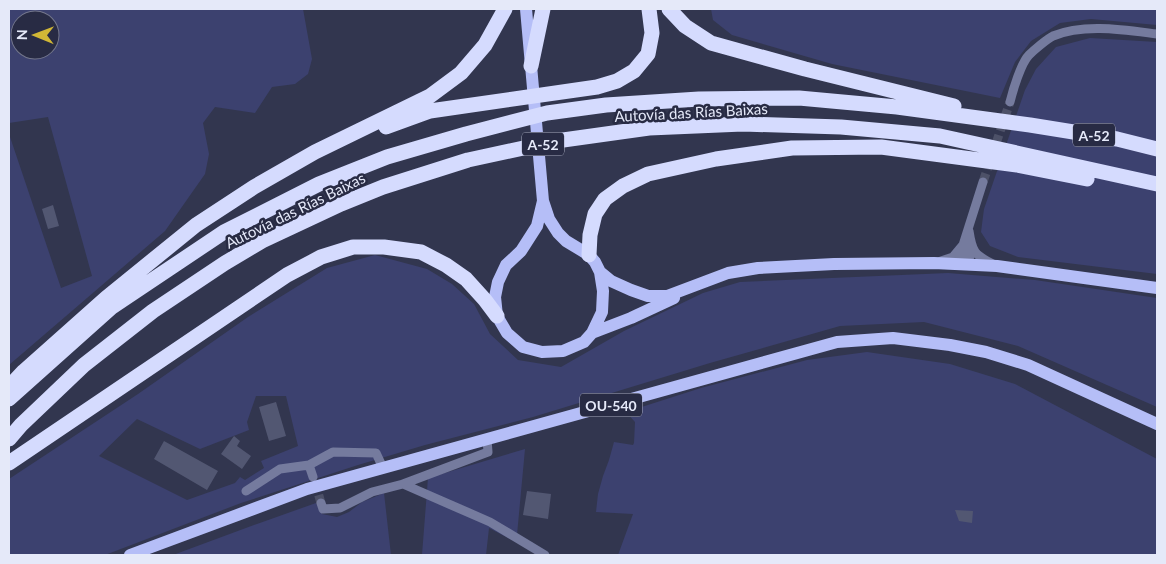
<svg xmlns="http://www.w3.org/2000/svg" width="1166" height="564" font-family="Lato,sans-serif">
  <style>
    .green { fill: #3c416f; fill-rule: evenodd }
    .building { fill: #525772 }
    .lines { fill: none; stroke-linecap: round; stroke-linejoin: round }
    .minor-tunnel { stroke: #4d5168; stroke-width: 9; stroke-dasharray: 9 4.5; stroke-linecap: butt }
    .minor { stroke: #757b9e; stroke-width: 9 }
    .primary { stroke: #b5bef7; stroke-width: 12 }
    .motorway { stroke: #d5dbfe; stroke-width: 15 }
    .labels { text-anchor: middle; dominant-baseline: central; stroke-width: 5; stroke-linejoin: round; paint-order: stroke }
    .shield { fill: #282b44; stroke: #acb0c3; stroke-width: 1 }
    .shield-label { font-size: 14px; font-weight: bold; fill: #e5e9f9 }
    .street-label { font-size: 15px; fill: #e5e9f9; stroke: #282b44 }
  </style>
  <rect width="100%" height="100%" fill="#32364f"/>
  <path class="green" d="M9,9H303L312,59L308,74L295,84L272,87L255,113L215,107L203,123L209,154L205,174L165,231L9,365V134L61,288L92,276L48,117L9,123ZM20,20H50V50H20Z
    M711,9H1157V25L1091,19L1060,23L1031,41L1015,62L1000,98L832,64L732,35L713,20Z
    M1090,38L1157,42V274L1018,257L990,246L981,232L984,209L1025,90L1036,69L1056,47Z
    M375,255L427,269L452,284L474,304L490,334L518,360L561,367L624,331L703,293L740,282L948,273L1035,280L1157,298V407L1018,346L924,322L840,326L710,363L533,417L425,445L358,465L241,503L105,555H9V479L138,394L248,317L327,268ZM256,396H286L298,446L261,461L264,468L245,480L240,477L235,483L187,500L99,456L137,419L200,449L249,430L247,422Z
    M867,352L950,364L1015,384L1157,459V555H618L633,514L596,512L598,494L603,476L609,460L614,442L633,445L634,443L635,422L626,412L701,388L807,360Z
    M525,449L517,535L512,540L489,528L486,555H422L428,478Z
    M384,493L391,555H173L257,524L316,503L322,514L337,517L349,512L362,502Z"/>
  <path class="building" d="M53,205L59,226L48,229L42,209Z
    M276,402L286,436L269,441L259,407Z
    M234,436L240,441L237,446L251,456L242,469L221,454Z
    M164,441L218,471L207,490L154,459Z
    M527,491L551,494L548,519L523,515Z
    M955,510L973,511L972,523L959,521Z"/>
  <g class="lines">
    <path class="minor-tunnel" d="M983,182L1010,102
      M315,482L321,503"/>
    <path class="minor" d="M1010,102C1013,90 1021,63 1029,55C1034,50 1047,39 1053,36C1084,23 1125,30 1157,34
      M969,231C972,251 974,255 993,264
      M963,245L962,260L966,265L969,260L972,246
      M941,261L953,257L963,245L983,182
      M309,465L313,477
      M403,484L488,452L487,439
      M246,491L280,469L309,465L333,452L376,453L383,468
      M321,503L323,509L340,508L372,492L403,484L490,522L545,555"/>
    <path class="primary" d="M526,9L543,201L549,219L558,233L566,241L589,255L595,262L600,272L603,291L602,312L592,333L584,342L563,351L542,352L523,347L507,333L497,316L495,297L498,282L506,265L521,251L537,226L543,201
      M600,272L611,281L631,290L648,296H667L728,273L758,268L834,264L934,263L997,266L1157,288
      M592,333L631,318L674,298
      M130,555L307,489L837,342L893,338L950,345L986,352L1028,365L1157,424"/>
    <path class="motorway" d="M669,9L685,26L711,43L805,69L954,106
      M531,66L543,9
      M386,127L430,111L597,87L617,81L634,71L648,54L652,33L649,9
      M589,255L590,235L595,214L605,199L623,186L648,174L716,159L792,148L881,147L1017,165L1087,179
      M9,387L24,371L106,298L196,225L254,187L315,152L430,96L461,73L485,45L505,9
      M9,399L112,307L224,232L319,184L387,157L466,134L547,113L606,105L699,99L799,98L897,107L1030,125L1117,139L1157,149
      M9,439L21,425L84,365L153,311L225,263L262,241L341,204L383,187L468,160L556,141L649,128L743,124L841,127L940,136L1157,184
      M9,463L287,275L321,257L353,247H384L421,252L446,265L466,279L485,300L497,316"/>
  </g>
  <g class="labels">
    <g class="shield">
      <rect x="1073" y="123.5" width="42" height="23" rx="4"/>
      <rect x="522" y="132.5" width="42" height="23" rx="4"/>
      <rect x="580" y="393.5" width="62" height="23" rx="4"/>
    </g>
    <g class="shield-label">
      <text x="1094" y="135">A-52</text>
      <text x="543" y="144">A-52</text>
      <text x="611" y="405">OU-540</text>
    </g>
    <g class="street-label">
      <text transform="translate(691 112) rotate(-3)">Autovía das Rías Baixas</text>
      <text transform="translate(295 210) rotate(-26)">Autovía das Rías Baixas</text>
    </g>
  </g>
  <rect width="1166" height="564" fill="none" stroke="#e5e9f9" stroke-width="20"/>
  <g transform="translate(35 35) rotate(271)"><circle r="24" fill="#282b44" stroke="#74778c"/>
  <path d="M0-4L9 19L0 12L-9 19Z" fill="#d1b736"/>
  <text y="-8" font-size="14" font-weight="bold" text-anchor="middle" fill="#e5e9f9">N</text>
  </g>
</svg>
